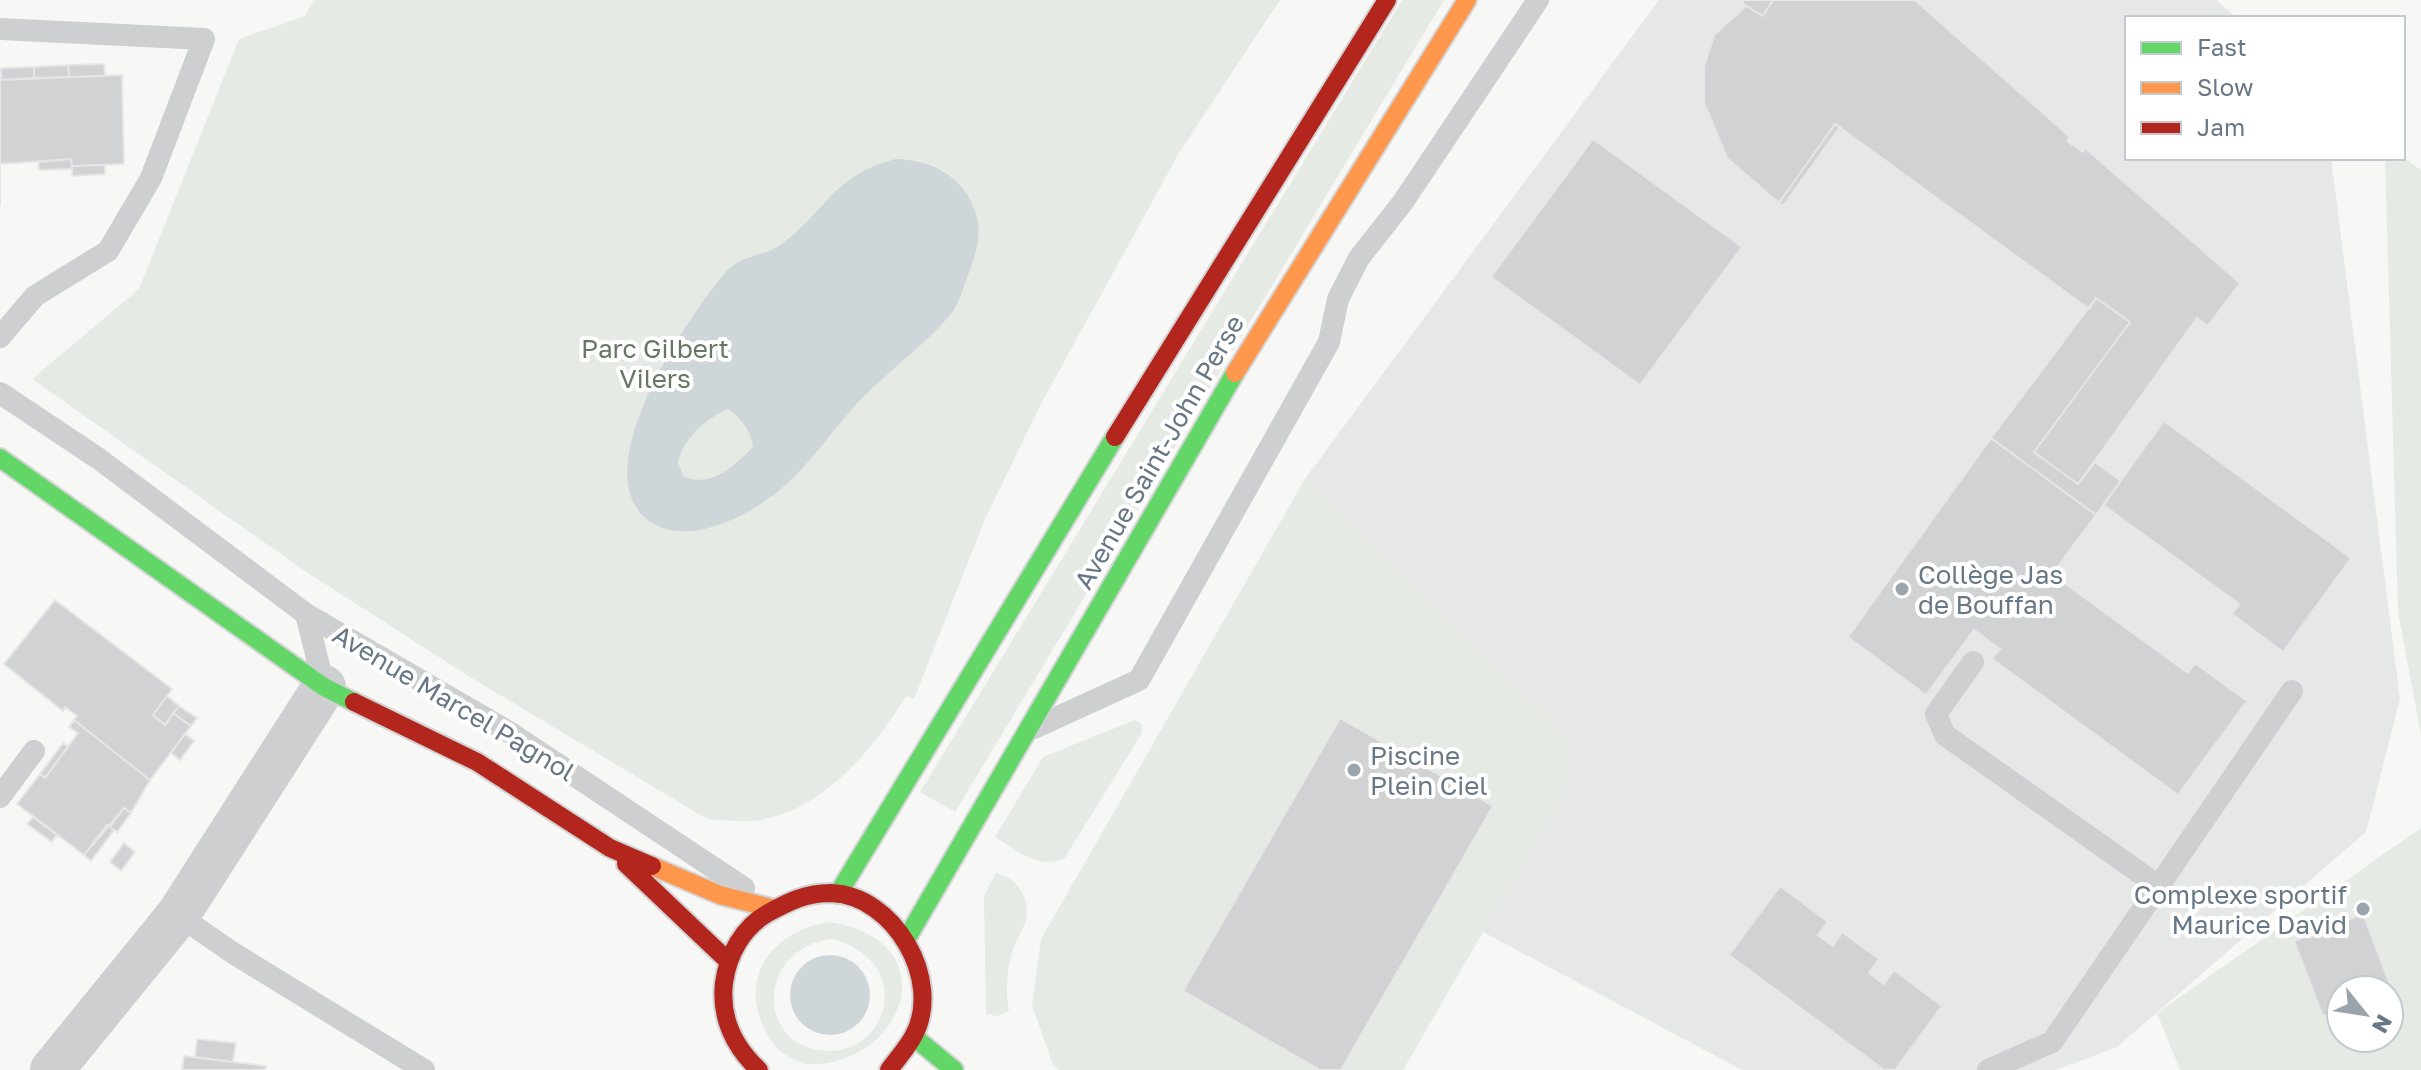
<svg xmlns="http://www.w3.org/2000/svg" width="2421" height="1070" font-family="'Golos Text',sans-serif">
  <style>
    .built { fill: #e6e7e7 }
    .green { fill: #e6eae4; fill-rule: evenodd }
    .water { fill: #cfd6d9; fill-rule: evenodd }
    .building { fill: #d0d2d3; stroke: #e6e6e6; stroke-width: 2 }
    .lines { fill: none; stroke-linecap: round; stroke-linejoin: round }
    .fast-casing { stroke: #d3d4d5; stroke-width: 22 }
    .slow-casing { stroke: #d3d4d5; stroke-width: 22 }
    .jam-casing { stroke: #d3d4d5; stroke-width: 22 }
    .lane { stroke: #cdcfd0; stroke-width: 22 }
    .street { stroke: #cdcfd0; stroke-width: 44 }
    .fast { stroke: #63d668; stroke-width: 18 }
    .slow { stroke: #ff974d; stroke-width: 18 }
    .jam { stroke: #b3261e; stroke-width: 18 }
    .poi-dot { fill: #99a4ad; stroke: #fff; stroke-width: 3 }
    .labels { text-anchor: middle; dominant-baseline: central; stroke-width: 8; stroke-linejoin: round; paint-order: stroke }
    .park-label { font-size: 26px; fill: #667862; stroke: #fff }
    .street-label { font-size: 26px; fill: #677786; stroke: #fff }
    .poi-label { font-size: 26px; fill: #677786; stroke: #fff; text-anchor: start }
  </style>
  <rect width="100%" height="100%" fill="#f7f7f6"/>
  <path class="built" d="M1659,0H2216L2237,18H2127V158H2331L2400,699L2366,832L2117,1047L2056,1070H1742L1483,932L1569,784L1562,730L1305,479Z"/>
  <path class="green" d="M314,0H1280L1179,153L1042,402L985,519L914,699L906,696C873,750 820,815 751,821C737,822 721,820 707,819L470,677L305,571L32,379L139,289L239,39L305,16Z
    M1402,0H1444L955,812L920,792Z
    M2403,157L2421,170V735L2398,612L2385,158Z
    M1305,479L1562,730L1570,757L1569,784L1403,1070H1059L1053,1065L1032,1005L1041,939Z
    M1135,720L1142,724V733L1064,859C1038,869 1017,851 995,837L1043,757Z
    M2421,828V1070H2180L2157,1013ZM2341,990H2389V1038H2341Z
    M996,873C1017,878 1030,897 1026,920C1024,930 1016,939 1013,949C1007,969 1005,991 1009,1011L998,1016L986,1014L984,896Z
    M830,922C953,942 901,1070 805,1064C792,1060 778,1052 771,1040C734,984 768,931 830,922ZM831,939C874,947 902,990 873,1030C863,1043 847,1051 830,1051C756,1051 754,949 831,939Z"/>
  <path class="water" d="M896,159C925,160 952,170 968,196C985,224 979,246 968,275C963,288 959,303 951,314C926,344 891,369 863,397C827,435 801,481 754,508C727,524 687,541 656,525C575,483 687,317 725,273C742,253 763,258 782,244C827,210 833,175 896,159ZM728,409C739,415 753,434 753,447C734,466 711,489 683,476L678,462C684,438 706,418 728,409Z
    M790 995a40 40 0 1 1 80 0a40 40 0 1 1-80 0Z"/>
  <path class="building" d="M1744,0H1773L1763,16L1742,3Z
    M1773,0H1915L2070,137L2067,141L2083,152L2085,148L2240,283L2208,326L2197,318L2078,484L2034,452L2130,322L2096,298L2089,309L1835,124L1779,203L1727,158L1704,103V67L1714,35L1746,6L1763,16Z
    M104,64L105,76L69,77L68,65Z
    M68,65L69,77L34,78V67Z
    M34,67V78L1,80V68Z
    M0,68L1,80L122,75L124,164L72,166L71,159L0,164V206Z
    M1835,124L1840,127L1783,206L1779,203Z
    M1593,139L1742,247L1640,385L1491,277Z
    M71,159L72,169L39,170L38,162Z
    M105,165V174L72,176V166Z
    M2096,298L2130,322L2034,452L2078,484L2095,462L2121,481L2096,515L1991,438Z
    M2164,421L2351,558L2283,652L2232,614L2239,604L2103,505Z
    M1991,438L2096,515L2052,574L2188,673L2195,663L2247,701L2178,795L1992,659L2000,649L1974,630L1926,695L1848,637Z
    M55,600L172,689L153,715L165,725L173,713L191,726L150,780L74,720L77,716L65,707L63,711L4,664Z
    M167,696L179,706L165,725L153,715Z
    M179,706L197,718L191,726L173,713Z
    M1340,718L1493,806L1341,1070H1320L1183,991Z
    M74,720L150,780L131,813L124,808L84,855L17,804L40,774L45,778L78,733L69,727Z
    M185,734L194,741L180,760L171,753Z
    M63,743L68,747L45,778L40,774Z
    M124,808L131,813L117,832L110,827Z
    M33,817L57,835L52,842L27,824Z
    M107,825L114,830L91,861L84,855Z
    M124,843L135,852L121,871L110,862Z
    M1780,886L1828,922L1818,935L1833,946L1842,932L1879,959L1869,973L1884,984L1894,970L1942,1006L1895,1070H1884L1729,955Z
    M2363,914L2392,990H2341V1009L2323,1016L2294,941Z
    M197,1039L236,1043L233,1062L195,1057Z
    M184,1056L266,1066L265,1070H182Z"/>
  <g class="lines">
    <g class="fast-casing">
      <path id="fast" d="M0,458L324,687L354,702
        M838,894L1115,437
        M907,938L1235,373
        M914,1037L954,1070"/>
    </g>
    <g class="slow-casing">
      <path id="slow" d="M1235,373L1467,0
        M652,866L720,895L771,908"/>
    </g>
    <g class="jam-casing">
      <path id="jam" d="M1115,437L1387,0
        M354,702L477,762L610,848L652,866
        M626,864L728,961
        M759,1070C734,1047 720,1017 724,983C728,954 743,927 768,913C790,901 806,893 831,893C894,895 943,980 914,1035C908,1047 897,1059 889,1070"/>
    </g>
    <path class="lane" d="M0,29L204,39L151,178L108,251L35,296L0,337
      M0,393L99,459L306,614L509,732L744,888
      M306,614L323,682
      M1973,662L1936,714L1945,735L2157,885
      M1034,728L1139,680L1329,342L1338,299L1359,258L1403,202L1538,0
      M0,797L34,751
      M178,915L233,953L424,1070
      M1988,1070L2052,1042L2292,691"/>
    <path class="street" d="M52,1070L178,915L324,687"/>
    <use href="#fast" class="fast"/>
    <use href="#slow" class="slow"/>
    <use href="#jam" class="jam"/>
  </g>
  <g class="poi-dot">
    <circle cx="1902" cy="589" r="8"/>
    <circle cx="1354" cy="770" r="8"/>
    <circle cx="2363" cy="909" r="8"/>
  </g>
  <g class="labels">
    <g class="park-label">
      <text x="655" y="348">Parc Gilbert<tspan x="655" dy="30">Vilers</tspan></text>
    </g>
    <g class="street-label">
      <text transform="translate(1159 452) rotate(-60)">Avenue Saint-John Perse</text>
      <text transform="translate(454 703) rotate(31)">Avenue Marcel Pagnol</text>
    </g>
    <g class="poi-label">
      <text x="1918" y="574">Collège Jas<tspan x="1918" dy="30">de Bouffan</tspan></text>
      <text x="1370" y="755">Piscine<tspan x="1370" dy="30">Plein Ciel</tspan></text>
      <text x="2347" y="894" text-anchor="end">Complexe sportif<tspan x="2347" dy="30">Maurice David</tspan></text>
    </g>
  </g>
  <rect x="2125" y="16" width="280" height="144" fill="#ffffff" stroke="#c2c9cf" stroke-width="2"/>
  <rect x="2141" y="42" width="40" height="12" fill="#63d668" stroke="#c2c9cf" stroke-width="2"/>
  <text x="2197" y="56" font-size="24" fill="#677786">Fast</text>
  <rect x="2141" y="82" width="40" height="12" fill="#ff974d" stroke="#c2c9cf" stroke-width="2"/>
  <text x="2197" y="96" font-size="24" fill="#677786">Slow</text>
  <rect x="2141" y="122" width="40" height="12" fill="#b3261e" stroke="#c2c9cf" stroke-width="2"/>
  <text x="2197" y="136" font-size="24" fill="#677786">Jam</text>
  <g transform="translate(2365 1014) rotate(120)"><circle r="38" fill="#ffffff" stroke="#c2c9cf" stroke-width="2"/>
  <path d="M0-6L14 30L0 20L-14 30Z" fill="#99a4ad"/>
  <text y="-12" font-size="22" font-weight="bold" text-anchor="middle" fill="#677786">N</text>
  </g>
</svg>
